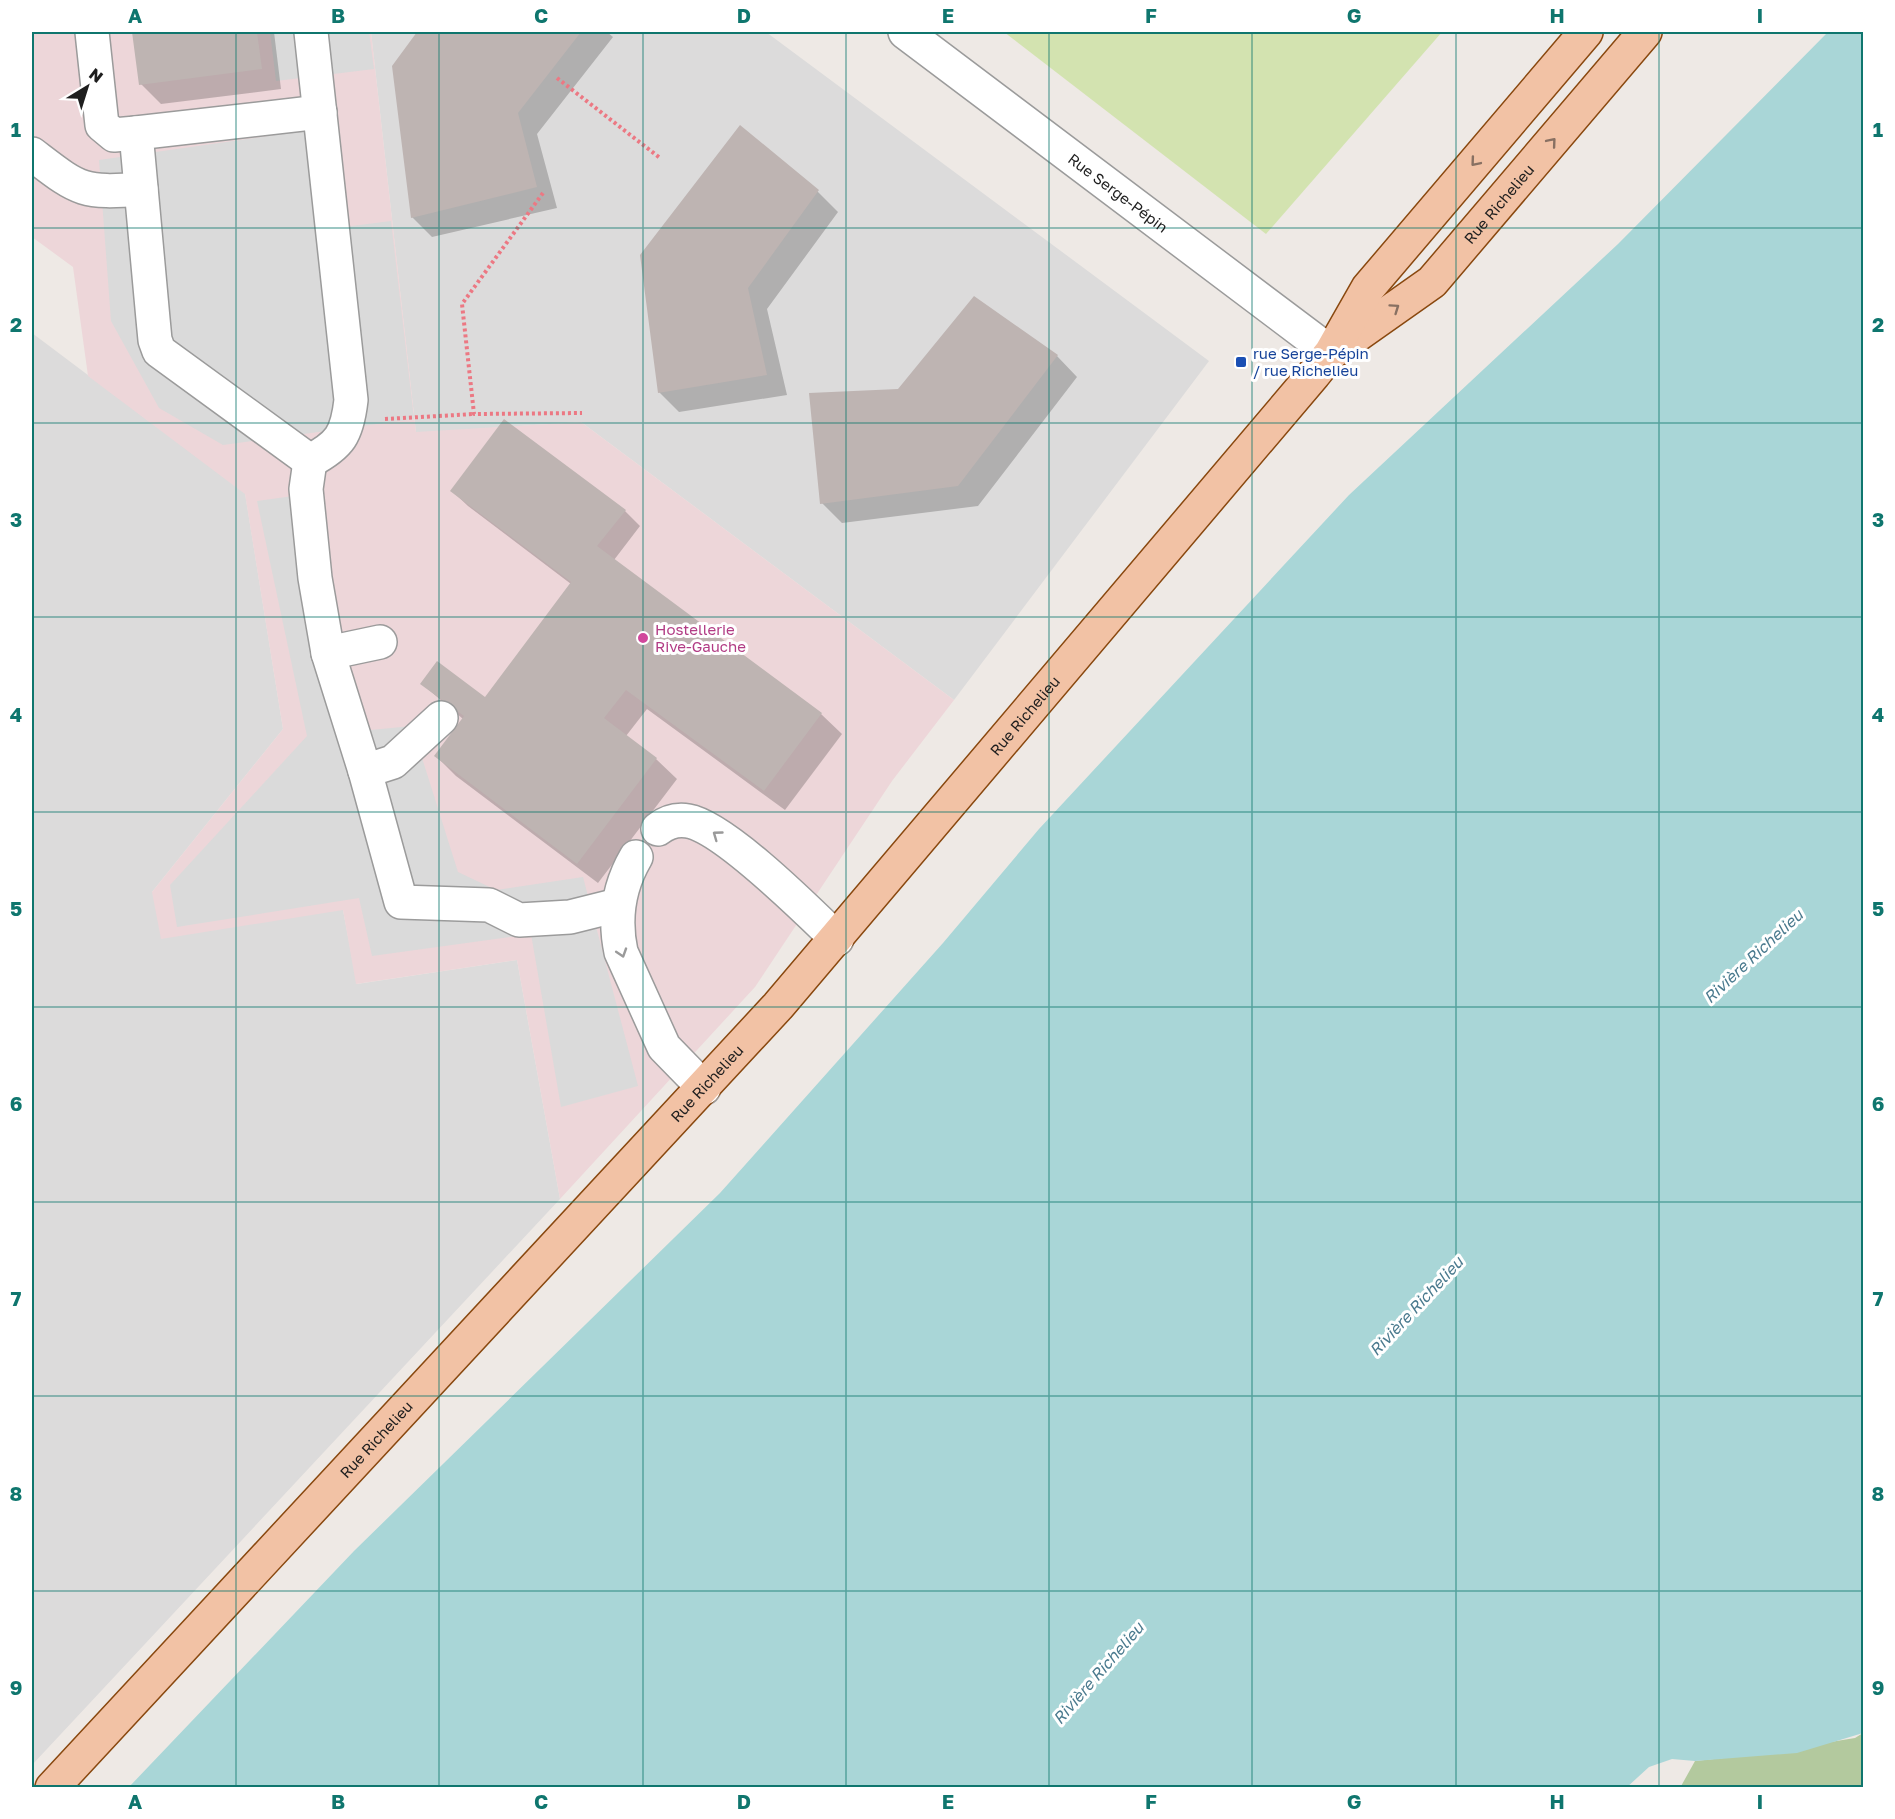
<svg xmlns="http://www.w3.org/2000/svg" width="1895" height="1819" font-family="'Golos Text',sans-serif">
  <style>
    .residential { fill: #dcdbdb }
    .commercial { fill: #edd6d9 }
    .grass { fill: #d3e3b0 }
    .forest { fill: #b3c99e }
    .parking { fill: #dadada }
    .water { fill: #a9d6d7 }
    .shadow { fill: #0003 }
    .building { fill: #beb4b2 }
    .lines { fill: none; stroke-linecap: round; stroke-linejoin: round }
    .minor-casing { stroke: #9b9b9b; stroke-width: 36 }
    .major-casing { stroke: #89480f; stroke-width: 36 }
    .path { stroke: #ec7883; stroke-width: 4; stroke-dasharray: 3 3; stroke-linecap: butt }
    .minor { stroke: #fff; stroke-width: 33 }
    .major { stroke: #f2c2a5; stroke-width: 33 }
    .oneway { stroke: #887062 }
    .oneway2 { stroke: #9a9a9a }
    .grid { fill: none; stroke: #0f766e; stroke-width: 1.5; stroke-opacity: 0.55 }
    .transit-dot { fill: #1a4fb4; stroke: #fff; stroke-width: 2 }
    .hotel-dot { fill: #d1479c; stroke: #fff; stroke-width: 2 }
    .labels { text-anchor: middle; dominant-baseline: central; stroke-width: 6; stroke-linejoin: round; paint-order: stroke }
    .street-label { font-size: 15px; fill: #1e1e1e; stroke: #fff }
    .transit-label { font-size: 15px; fill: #164399; stroke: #fff; text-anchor: start }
    .hotel-label { font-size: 15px; fill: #b23c85; stroke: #fff; text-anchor: start }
    .water-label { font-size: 16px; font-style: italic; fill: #4a7a8e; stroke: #fff }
    .neatline { fill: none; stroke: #0f766e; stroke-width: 2 }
    .grid-label { font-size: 20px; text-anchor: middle; font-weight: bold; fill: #0f766e }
  </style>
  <rect width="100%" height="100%" fill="#eee9e5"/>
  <path class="residential" d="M371,32H766L1209,361L954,700L581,422L416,433Z
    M32,333L245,493L283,729L152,892L343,910L357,984L517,960L560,1199L32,1765Z"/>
  <path class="commercial" d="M32,32H371L416,432L581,422L954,700L892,781L755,987L560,1199L517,960L356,984L343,910L161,939L152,892L283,729L245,494L88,376L73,267L32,237Z"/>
  <path class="grass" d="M1004,32H1442L1266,234Z"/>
  <path class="forest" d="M1863,1733V1787L1680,1788L1695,1761L1743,1756L1855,1738Z"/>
  <path class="parking" d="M270,32H369L374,69L276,81Z
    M324,128L336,228L391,221L414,419L223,445L159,408L111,321L99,160Z
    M315,493L331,625L360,731L412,726L458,872L496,890L583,877L638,1086L561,1107L531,934L372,956L359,898L177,927L170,885L307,736L257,501Z"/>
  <path class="water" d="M1828,32H1864L1863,1733L1797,1753L1695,1761L1672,1759L1649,1767L1626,1788L129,1787L354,1551L720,1193L943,943L1039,829L1349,495L1618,244Z"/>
  <path class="shadow" d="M134,32H274L281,89L161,104L141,84Z
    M419,32H607L613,37L537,134L557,208L432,237L412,217L394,66Z
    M740,127L818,192L838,212L767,309L787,395L679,412L659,392Z
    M975,298L1057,356L1077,377L978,506L842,523L822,503L899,391Z
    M452,491L625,511L640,526L614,560L821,714L842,734L785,810L647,709L626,736L656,759L677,779L598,883L456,776L436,756L463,719L422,684L485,699L571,584L468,506Z"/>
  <path class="building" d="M132,32H257L262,69L139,85Z
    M417,32H581L518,113L537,187L411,218L392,66Z
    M740,125L819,190L748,288L767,375L658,393L640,255Z
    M974,296L1058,355L958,486L820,504L809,393L898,389Z
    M504,419L626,510L597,546L822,713L764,791L626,690L604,718L657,758L577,864L434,756L464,716L420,684L437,661L485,697L571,582L450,491Z"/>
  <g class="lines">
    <g class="minor-casing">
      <g id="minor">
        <path d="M92,32L102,125L114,135L136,133"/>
        <path id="s1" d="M905,32L1331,353"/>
        <path d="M32,154C78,189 81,194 141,189"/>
        <path d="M310,461L306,489L315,578L328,653L365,771L401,902L489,905L519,920L570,917L618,905"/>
        <path d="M310,461L159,351L155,340L153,319L136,133L320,112"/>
        <path d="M310,461C340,445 347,435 351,400L311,32"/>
        <path d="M328,653L380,642"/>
        <path d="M365,771L393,762L441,718"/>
        <path d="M658,829C667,822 677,819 688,821C724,827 808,911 837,939"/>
        <path d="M636,857C619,886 614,919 621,952L664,1047L704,1088"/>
      </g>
    </g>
    <g class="major-casing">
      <g id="major">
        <path id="s2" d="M1337,349L1432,282L1645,32"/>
        <path id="s3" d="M52,1788L778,1006L1314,374L1331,353L1368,288L1586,32"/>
      </g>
    </g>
    <path class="path" d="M557,78L660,158
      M543,193L462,304L474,414L582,413
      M385,419L474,414"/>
    <use href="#minor" class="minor"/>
    <use href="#major" class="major"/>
  </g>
  <defs><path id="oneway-chevron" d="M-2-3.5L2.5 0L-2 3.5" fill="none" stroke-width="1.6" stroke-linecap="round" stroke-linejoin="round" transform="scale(1.5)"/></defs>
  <g class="oneway">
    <use href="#oneway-chevron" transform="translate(1552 142) rotate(-50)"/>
    <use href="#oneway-chevron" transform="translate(1475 162) rotate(130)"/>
    <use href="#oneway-chevron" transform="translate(1395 308) rotate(-35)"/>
  </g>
  <g class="oneway2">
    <use href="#oneway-chevron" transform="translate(717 835) rotate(-144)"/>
    <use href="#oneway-chevron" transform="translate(622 953) rotate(72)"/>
  </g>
  <path class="grid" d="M236,32V1788M439,32V1788M643,32V1788M846,32V1788M1049,32V1788M1252,32V1788M1456,32V1788M1659,32V1788M32,228H1864M32,423H1864M32,617H1864M32,812H1864M32,1007H1864M32,1202H1864M32,1396H1864M32,1591H1864"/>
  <rect class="transit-dot" x="1235" y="356" width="12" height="12" rx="3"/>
  <circle class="hotel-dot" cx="643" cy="638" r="6"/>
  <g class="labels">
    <g class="street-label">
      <text stroke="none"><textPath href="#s1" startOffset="267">Rue Serge-Pépin</textPath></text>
      <text stroke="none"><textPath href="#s2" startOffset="219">Rue Richelieu</textPath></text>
      <text stroke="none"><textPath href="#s3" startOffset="1448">Rue Richelieu</textPath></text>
      <text stroke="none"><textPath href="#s3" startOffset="962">Rue Richelieu</textPath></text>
      <text stroke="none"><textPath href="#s3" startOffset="476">Rue Richelieu</textPath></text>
    </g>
    <g class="transit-label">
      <text x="1253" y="353">rue Serge-Pépin<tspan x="1253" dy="17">/ rue Richelieu</tspan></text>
    </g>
    <g class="hotel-label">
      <text x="655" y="629">Hostellerie<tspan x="655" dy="17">Rive-Gauche</tspan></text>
    </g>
    <g class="water-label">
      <text transform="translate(1753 956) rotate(-43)">Rivière Richelieu</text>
      <text transform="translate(1416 1306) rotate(-47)">Rivière Richelieu</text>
      <text transform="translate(1098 1673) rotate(-49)">Rivière Richelieu</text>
    </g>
  </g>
  <rect width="1895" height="1819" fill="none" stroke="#ffffff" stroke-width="66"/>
  <g transform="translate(87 87) rotate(38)" stroke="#ffffff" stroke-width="4.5" paint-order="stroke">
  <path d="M0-4.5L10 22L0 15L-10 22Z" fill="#1e1e1e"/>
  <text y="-9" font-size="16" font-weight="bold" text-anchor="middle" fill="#1e1e1e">N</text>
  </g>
  <rect x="33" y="33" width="1829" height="1753" class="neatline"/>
  <g class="grid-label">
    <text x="135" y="23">A</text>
    <text x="338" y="23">B</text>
    <text x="541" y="23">C</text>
    <text x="744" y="23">D</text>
    <text x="948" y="23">E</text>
    <text x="1151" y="23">F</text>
    <text x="1354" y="23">G</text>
    <text x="1557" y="23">H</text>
    <text x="1760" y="23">I</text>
    <text x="16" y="137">1</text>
    <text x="1878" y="137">1</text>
    <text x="16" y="332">2</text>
    <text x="1878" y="332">2</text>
    <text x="16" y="527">3</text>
    <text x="1878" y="527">3</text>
    <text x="16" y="722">4</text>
    <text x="1878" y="722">4</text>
    <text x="16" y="916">5</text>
    <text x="1878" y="916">5</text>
    <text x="16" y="1111">6</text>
    <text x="1878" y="1111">6</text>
    <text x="16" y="1306">7</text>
    <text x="1878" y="1306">7</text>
    <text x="16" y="1501">8</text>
    <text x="1878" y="1501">8</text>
    <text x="16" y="1695">9</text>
    <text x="1878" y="1695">9</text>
    <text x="135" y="1809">A</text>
    <text x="338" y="1809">B</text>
    <text x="541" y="1809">C</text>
    <text x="744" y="1809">D</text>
    <text x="948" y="1809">E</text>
    <text x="1151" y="1809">F</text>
    <text x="1354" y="1809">G</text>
    <text x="1557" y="1809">H</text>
    <text x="1760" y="1809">I</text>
  </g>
</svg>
